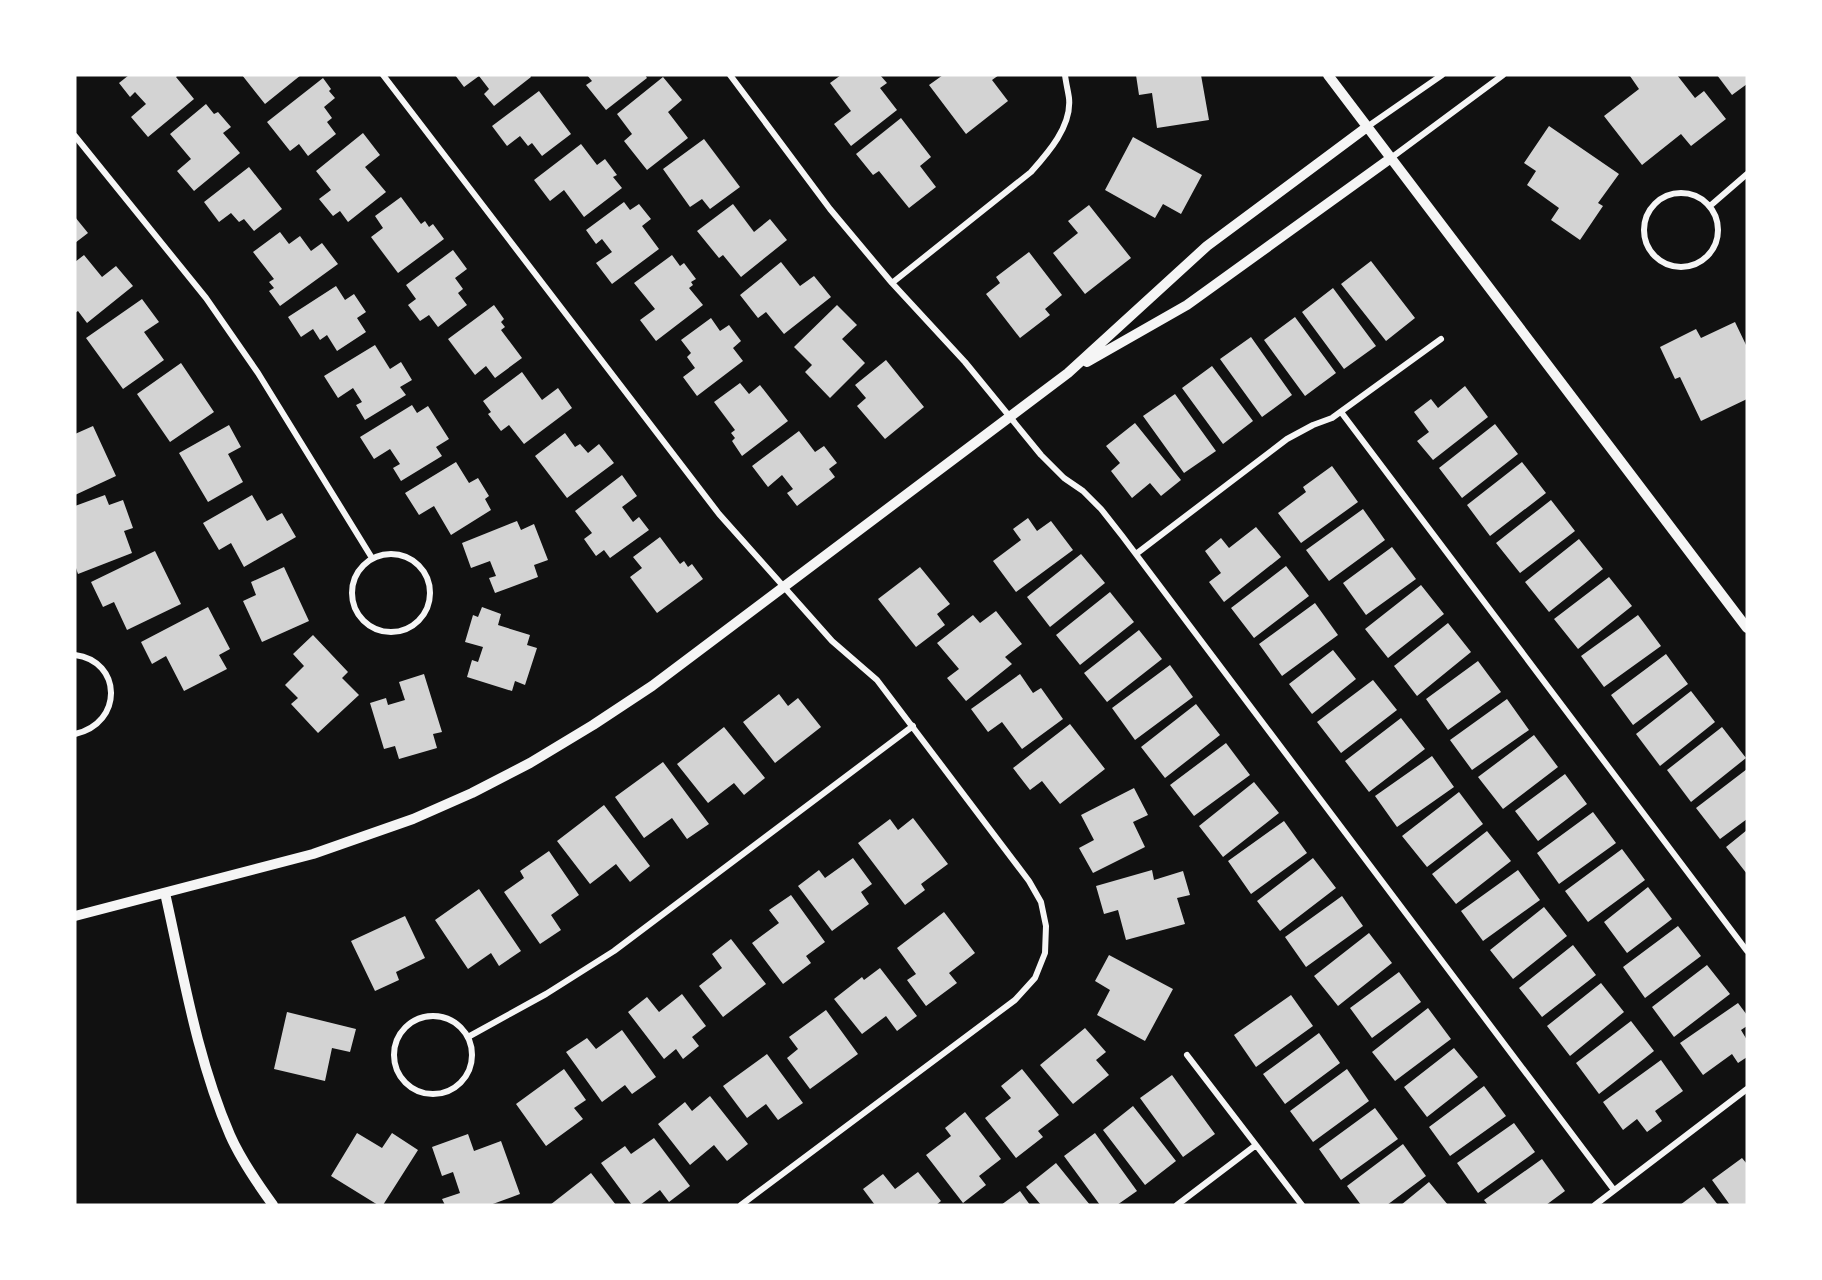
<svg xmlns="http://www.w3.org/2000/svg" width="1822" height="1280" font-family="'Golos Text',sans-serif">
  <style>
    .building { fill: #d3d3d3 }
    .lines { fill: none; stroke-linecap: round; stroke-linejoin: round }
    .minor { stroke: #f5f5f5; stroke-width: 6 }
    .tertiary { stroke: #f5f5f5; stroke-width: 10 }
  </style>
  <rect width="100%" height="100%" fill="#111"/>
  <path class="building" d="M129,75H178L176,77L194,99L148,137L131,117L146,104L135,92L130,97L119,83Z
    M242,75H301L265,104Z
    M455,75H530L531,77L494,106L484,94L489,89L479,76L464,87Z
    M587,75H645L647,78L606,110L586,85L592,81Z
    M841,75H880L887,83L880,88L897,110L851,146L834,124L851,111L830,83Z
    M943,75H999L992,80L1008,101L966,134L929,85Z
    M1136,75H1201L1209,120L1157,128L1152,93L1139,95Z
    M1631,75H1677L1695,98L1704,91L1726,119L1691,146L1681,134L1642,165L1604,116L1639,89L1630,76Z
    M1717,75H1747V84L1732,95Z
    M663,77L682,100L668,112L688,138L647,170L624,141L632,134L617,114Z
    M323,78L331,89L329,91L335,98L324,107L332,118L327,122L336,134L308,156L299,144L290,151L267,122Z
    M539,91L571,134L542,156L532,143L528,146L520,136L507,146L492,126Z
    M206,104L214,114L218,112L231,127L223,133L240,153L194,191L177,171L191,159L170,134Z
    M901,118L931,157L920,166L936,187L909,208L879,171L873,175L856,154Z
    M1549,126L1619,174L1598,203L1603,206L1580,240L1551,220L1559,208L1527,185L1536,171L1524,163Z
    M363,133L380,155L365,167L386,192L348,222L340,211L333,216L319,199L331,190L316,171Z
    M1133,137L1202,175L1181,214L1163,204L1155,218L1105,190Z
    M704,139L740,187L710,209L702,199L690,207L663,169Z
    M581,144L597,165L605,159L617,175L613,177L622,188L584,217L564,190L550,201L534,180Z
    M249,167L282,209L254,231L244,219L239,222L231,213L219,222L204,202Z
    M401,197L421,224L425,221L429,227L433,224L444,239L398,273L371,237L383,228L375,216Z
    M624,202L630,210L639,204L651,219L642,226L659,249L612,284L596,263L612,252L602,239L596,244L586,230Z
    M733,204L754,232L770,219L787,240L741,277L723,255L719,258L697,231Z
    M1089,205L1131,258L1085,294L1053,253L1078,233L1068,221Z
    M75,217L88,233L75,243Z
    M280,232L289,244L300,236L311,251L322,243L338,264L280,306L269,291L274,288L269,282L274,279L253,252Z
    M453,250L467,269L455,278L463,289L458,293L467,305L438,327L429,315L420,321L408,305L416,299L406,285Z
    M1029,252L1062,295L1045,309L1050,315L1020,338L986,294L1000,283L996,277Z
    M84,255L102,277L116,266L133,286L87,323L78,311L75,313V262Z
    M672,255L680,266L684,263L696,279L691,282L693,285L689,288L703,305L656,341L640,320L655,309L634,283Z
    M1371,261L1415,318L1386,341L1341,284Z
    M781,262L800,286L814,276L831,297L784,334L766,312L758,318L740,295Z
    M336,286L345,300L354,294L366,312L357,318L366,332L337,351L327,335L320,340L313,329L301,337L288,317Z
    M1333,288L1376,346L1344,369L1302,312Z
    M142,299L159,322L144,332L164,360L123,389L86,338Z
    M494,305L504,319L501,322L505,327L501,330L522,358L495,378L486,366L475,375L448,339Z
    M837,305L857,325L842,339L865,363L830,398L805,372L812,365L794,347Z
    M1295,317L1336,373L1305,396L1264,340Z
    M711,318L720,331L729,325L741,341L733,348L743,361L697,396L683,377L695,368L687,357L691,353L681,340Z
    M1735,322L1747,347V399L1701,421L1680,377L1675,379L1660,347L1696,329L1701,338Z
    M1251,337L1292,395L1262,417L1220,359Z
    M375,345L390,369L401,362L412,380L400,387L406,395L365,420L356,405L362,402L353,388L338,398L324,376Z
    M886,360L924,407L885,439L857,406L866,398L855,385Z
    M181,363L214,412L170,442L137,394Z
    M1212,366L1253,421L1223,444L1182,388Z
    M522,372L542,400L558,388L572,408L524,444L509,425L501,431L488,414L491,412L483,401Z
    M740,383L749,394L760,385L788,421L742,456L732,441L735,438L731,433L735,430L714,402Z
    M1465,386L1488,417L1433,460L1417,441L1429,432L1414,412L1431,399L1438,408Z
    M1175,394L1216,451L1184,473L1143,416Z
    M412,405L417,413L428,406L449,439L436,447L442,456L401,481L393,468L400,464L390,449L374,459L360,437Z
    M1135,423L1181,480L1161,496L1150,483L1132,498L1111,471L1120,463L1106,446Z
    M1495,424L1518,454L1462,498L1439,468Z
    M229,425L241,447L228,454L243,482L208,502L179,453Z
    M93,426L116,476L75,495V434Z
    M799,431L815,452L824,446L837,463L829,469L835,477L797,506L787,493L793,489L782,475L768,487L752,466Z
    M565,433L575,447L580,444L588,453L599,444L614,463L567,498L535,456Z
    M456,462L469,483L478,478L489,496L485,499L491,510L451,535L434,506L419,515L405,493Z
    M1522,462L1546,493L1490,536L1467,505Z
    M1332,466L1358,502L1301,543L1278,513L1306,492L1303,487Z
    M622,475L637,496L622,507L633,522L639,517L649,530L610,558L604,550L596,556L584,539L592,533L575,511Z
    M105,495L109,505L123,500L133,528L124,531L132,553L78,574L75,565V506Z
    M252,495L267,521L282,513L296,537L244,567L231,543L219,550L203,523Z
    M1551,500L1575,531L1520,573L1496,543Z
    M1363,509L1385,540L1329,581L1306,550Z
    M1028,518L1037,531L1051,521L1073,550L1016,592L993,561L1021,540L1013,529Z
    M517,521L521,530L534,524L548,560L534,565L538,577L495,593L489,578L496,576L490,561L471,568L462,543Z
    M1256,527L1281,557L1224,602L1209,582L1221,573L1205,551L1221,538L1229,548Z
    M660,537L680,564L684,561L688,567L692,564L703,579L657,613L630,577L642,568L633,557Z
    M1579,539L1603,569L1549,612L1525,582Z
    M1392,547L1416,579L1366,615L1343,583Z
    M155,551L181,604L127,630L114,602L103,607L91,582Z
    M1081,554L1105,583L1050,627L1027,597Z
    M1286,566L1309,596L1254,638L1231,608Z
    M284,567L309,621L262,642L243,601L256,595L251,582Z
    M920,567L950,604L937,614L945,625L916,647L878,599Z
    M1609,577L1632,606L1578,649L1554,619Z
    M1421,585L1444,614L1388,658L1365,629Z
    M1110,592L1134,622L1080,665L1056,635Z
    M1315,603L1338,635L1282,676L1259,644Z
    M208,607L230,649L219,655L227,669L184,691L166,656L152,664L141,642Z
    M482,607L501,614L498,625L530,635L527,645L537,648L525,685L515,681L512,691L467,677L472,660L478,662L483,647L465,642L473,615L478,617Z
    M996,611L1022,644L1005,657L1012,664L966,701L947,678L959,669L937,643L973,615L980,623Z
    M1638,615L1661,646L1604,687L1581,656Z
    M1448,623L1471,652L1417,696L1394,666Z
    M1139,630L1162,659L1107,702L1084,673Z
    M313,635L348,672L342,678L359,695L318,733L291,704L298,698L285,685L304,666L293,654Z
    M1333,650L1356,679L1312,714L1289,684Z
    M1666,654L1688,684L1633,725L1611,695Z
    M1478,661L1501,692L1448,730L1426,699Z
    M1170,665L1193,697L1135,740L1112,708Z
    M424,674L442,732L433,734L437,748L399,759L395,746L384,749L370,703L386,698L388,705L405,700L399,682Z
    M1020,674L1033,693L1041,688L1063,719L1022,749L1002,722L988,732L971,709Z
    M1373,680L1397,710L1341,753L1317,722Z
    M1691,691L1715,722L1660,766L1636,734Z
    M779,694L788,706L798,698L821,727L775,763L743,722Z
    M1507,699L1529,730L1472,770L1450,740Z
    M1196,704L1220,735L1165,778L1141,747Z
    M1401,718L1425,749L1369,792L1345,761Z
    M1070,724L1105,769L1060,804L1042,781L1030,790L1013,768Z
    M724,727L765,778L744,795L734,783L708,803L677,764Z
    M1722,727L1746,758L1691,802L1667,770Z
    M1534,735L1558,767L1503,809L1478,777Z
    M1226,743L1250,775L1194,816L1170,785Z
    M1432,756L1454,787L1397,827L1375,796Z
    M663,762L709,824L687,839L672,818L644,838L615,797Z
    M1747,769V819L1720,839L1696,808Z
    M1565,774L1587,804L1538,841L1515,811Z
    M1254,782L1279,813L1223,857L1199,826Z
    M1134,788L1148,815L1133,822L1145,847L1093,873L1079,848L1094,840L1081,815Z
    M1459,792L1483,824L1427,867L1402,836Z
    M604,805L650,866L630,882L616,864L590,884L557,841Z
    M1593,812L1616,843L1559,884L1537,853Z
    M913,818L948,864L921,884L925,890L905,905L858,843L890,819L898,830Z
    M1284,821L1307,853L1251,894L1228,861Z
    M1747,830V874L1726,847Z
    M1487,831L1511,861L1456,904L1432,874Z
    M1622,849L1645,880L1588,922L1565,891Z
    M549,851L579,895L551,915L561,930L540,944L504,892L524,878L520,871Z
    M853,858L872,884L861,892L869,904L832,931L798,886L819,870L825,878Z
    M1313,858L1336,888L1280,931L1257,901Z
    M1152,870L1154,880L1183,871L1190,895L1177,898L1185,924L1126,940L1118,910L1104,914L1096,886Z
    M1518,870L1540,900L1483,941L1461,911Z
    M1648,887L1672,919L1627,953L1604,922Z
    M479,889L521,951L499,966L491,953L468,969L435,920Z
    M791,895L825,942L806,956L811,963L783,984L752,943L779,923L769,910Z
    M1342,896L1363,926L1306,967L1285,937Z
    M1544,907L1567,936L1513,979L1490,950Z
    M944,912L975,953L949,973L957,983L926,1006L907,980L916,974L897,948Z
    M405,916L425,958L396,972L399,980L375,991L351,941Z
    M1678,926L1701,956L1645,998L1623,967Z
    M1369,933L1392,963L1338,1006L1314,976Z
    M731,939L766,984L723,1017L699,986L722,968L712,954Z
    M1573,945L1596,975L1542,1017L1519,988Z
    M1109,955L1173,989L1145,1041L1097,1015L1110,990L1095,981Z
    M1707,965L1730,994L1674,1037L1652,1007Z
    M880,968L917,1016L897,1031L886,1016L862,1034L834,999L862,977L864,980Z
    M1399,972L1421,1002L1372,1038L1350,1008Z
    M1601,983L1624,1012L1570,1056L1547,1026Z
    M682,994L706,1026L692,1037L699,1046L683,1059L676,1049L664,1059L628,1012L647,997L659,1012Z
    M1291,995L1313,1026L1256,1067L1234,1035Z
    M1738,1003L1747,1015V1026L1741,1030L1747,1040V1057L1738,1063L1732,1054L1703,1075L1680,1043Z
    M1428,1008L1451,1039L1395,1081L1372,1052Z
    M826,1010L858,1054L810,1089L787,1058L798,1049L789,1037Z
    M287,1012L356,1029L350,1052L332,1048L325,1081L274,1069Z
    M1631,1021L1654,1051L1599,1094L1576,1063Z
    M1085,1028L1106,1052L1096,1060L1109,1075L1073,1104L1040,1065Z
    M622,1030L656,1077L632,1094L625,1085L602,1102L566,1052L587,1038L596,1049Z
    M1319,1033L1340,1063L1285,1104L1263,1074Z
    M1454,1048L1478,1077L1427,1117L1404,1087Z
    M767,1054L803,1103L778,1120L766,1104L747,1118L723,1086Z
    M1661,1060L1683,1091L1655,1111L1662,1121L1647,1132L1637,1119L1623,1130L1603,1102Z
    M564,1069L586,1100L574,1108L583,1119L546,1146L516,1104Z
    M1022,1069L1059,1115L1038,1131L1043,1137L1016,1158L985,1118L1011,1098L1001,1086Z
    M1347,1069L1369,1101L1313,1142L1290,1111Z
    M1172,1075L1215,1134L1183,1157L1140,1098Z
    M1484,1086L1506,1116L1450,1156L1429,1127Z
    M710,1096L748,1144L727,1161L714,1145L690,1165L658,1124L685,1102L692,1111Z
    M1133,1106L1176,1161L1145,1185L1103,1130Z
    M1375,1108L1398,1139L1341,1180L1319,1149Z
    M965,1112L1001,1159L979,1176L986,1185L963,1203L926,1155L951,1136L945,1128Z
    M1514,1123L1535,1152L1478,1193L1457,1163Z
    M357,1133L382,1148L392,1133L418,1150L383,1205H378L331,1176Z
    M1095,1133L1137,1191L1117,1205H1100L1064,1156Z
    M468,1134L474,1151L501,1141L520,1194L490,1205H445L442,1199L460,1193L453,1172L442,1176L432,1147Z
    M654,1138L690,1186L669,1202L660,1190L640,1205H632L601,1163L625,1146L631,1154Z
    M1403,1144L1426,1176L1387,1205H1361L1347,1186Z
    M1742,1158L1747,1164V1205H1730L1712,1180Z
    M1542,1159L1565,1191L1546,1205H1488L1484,1200Z
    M1056,1163L1090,1205H1041L1026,1187Z
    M918,1172L941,1201L936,1205H875L863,1189L883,1174L895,1189Z
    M591,1173L616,1205H550Z
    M1429,1182L1448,1205H1401Z
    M1704,1187L1718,1205H1680Z
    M1020,1191L1030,1205H1001Z"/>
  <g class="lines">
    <path class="minor" d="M383,75L719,514L832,641L877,680L1029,881L1041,902L1046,926L1045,953L1035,978L1015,1000L741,1205
      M730,75L830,209L892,283L965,362L1041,455L1064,478L1083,491L1101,509L1123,537L1614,1190
      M1367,127L1442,75
      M75,136L206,298L258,373L372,558
      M1391,158L1503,75
      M1644 230a37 37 0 1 1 74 0a37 37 0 1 1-74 0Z
      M1710,206L1747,174
      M892,283L1031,172C1048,153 1072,126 1069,98C1068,91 1066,83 1065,75
      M1341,412L1747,951
      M352 593a39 39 0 1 1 78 0a39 39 0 1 1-78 0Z
      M1136,554L1287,439L1313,425L1332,418L1441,339
      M75,655C122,661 124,723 75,734
      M394 1055a39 39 0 1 1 78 0a39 39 0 1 1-78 0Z
      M468,1037L546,994L614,951L913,726
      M1187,1055L1302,1205
      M1177,1205L1256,1145
      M1595,1205L1747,1089"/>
    <path class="tertiary" d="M1328,75L1747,628
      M1087,362L1187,305L1391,158
      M165,893C183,973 197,1059 230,1135C241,1160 257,1183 273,1205
      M75,916L313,854L413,819L472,793L530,763L593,725L652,686L1068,373L1207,246L1367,127"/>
  </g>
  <rect width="1822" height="1280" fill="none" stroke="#ffffff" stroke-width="153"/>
</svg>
